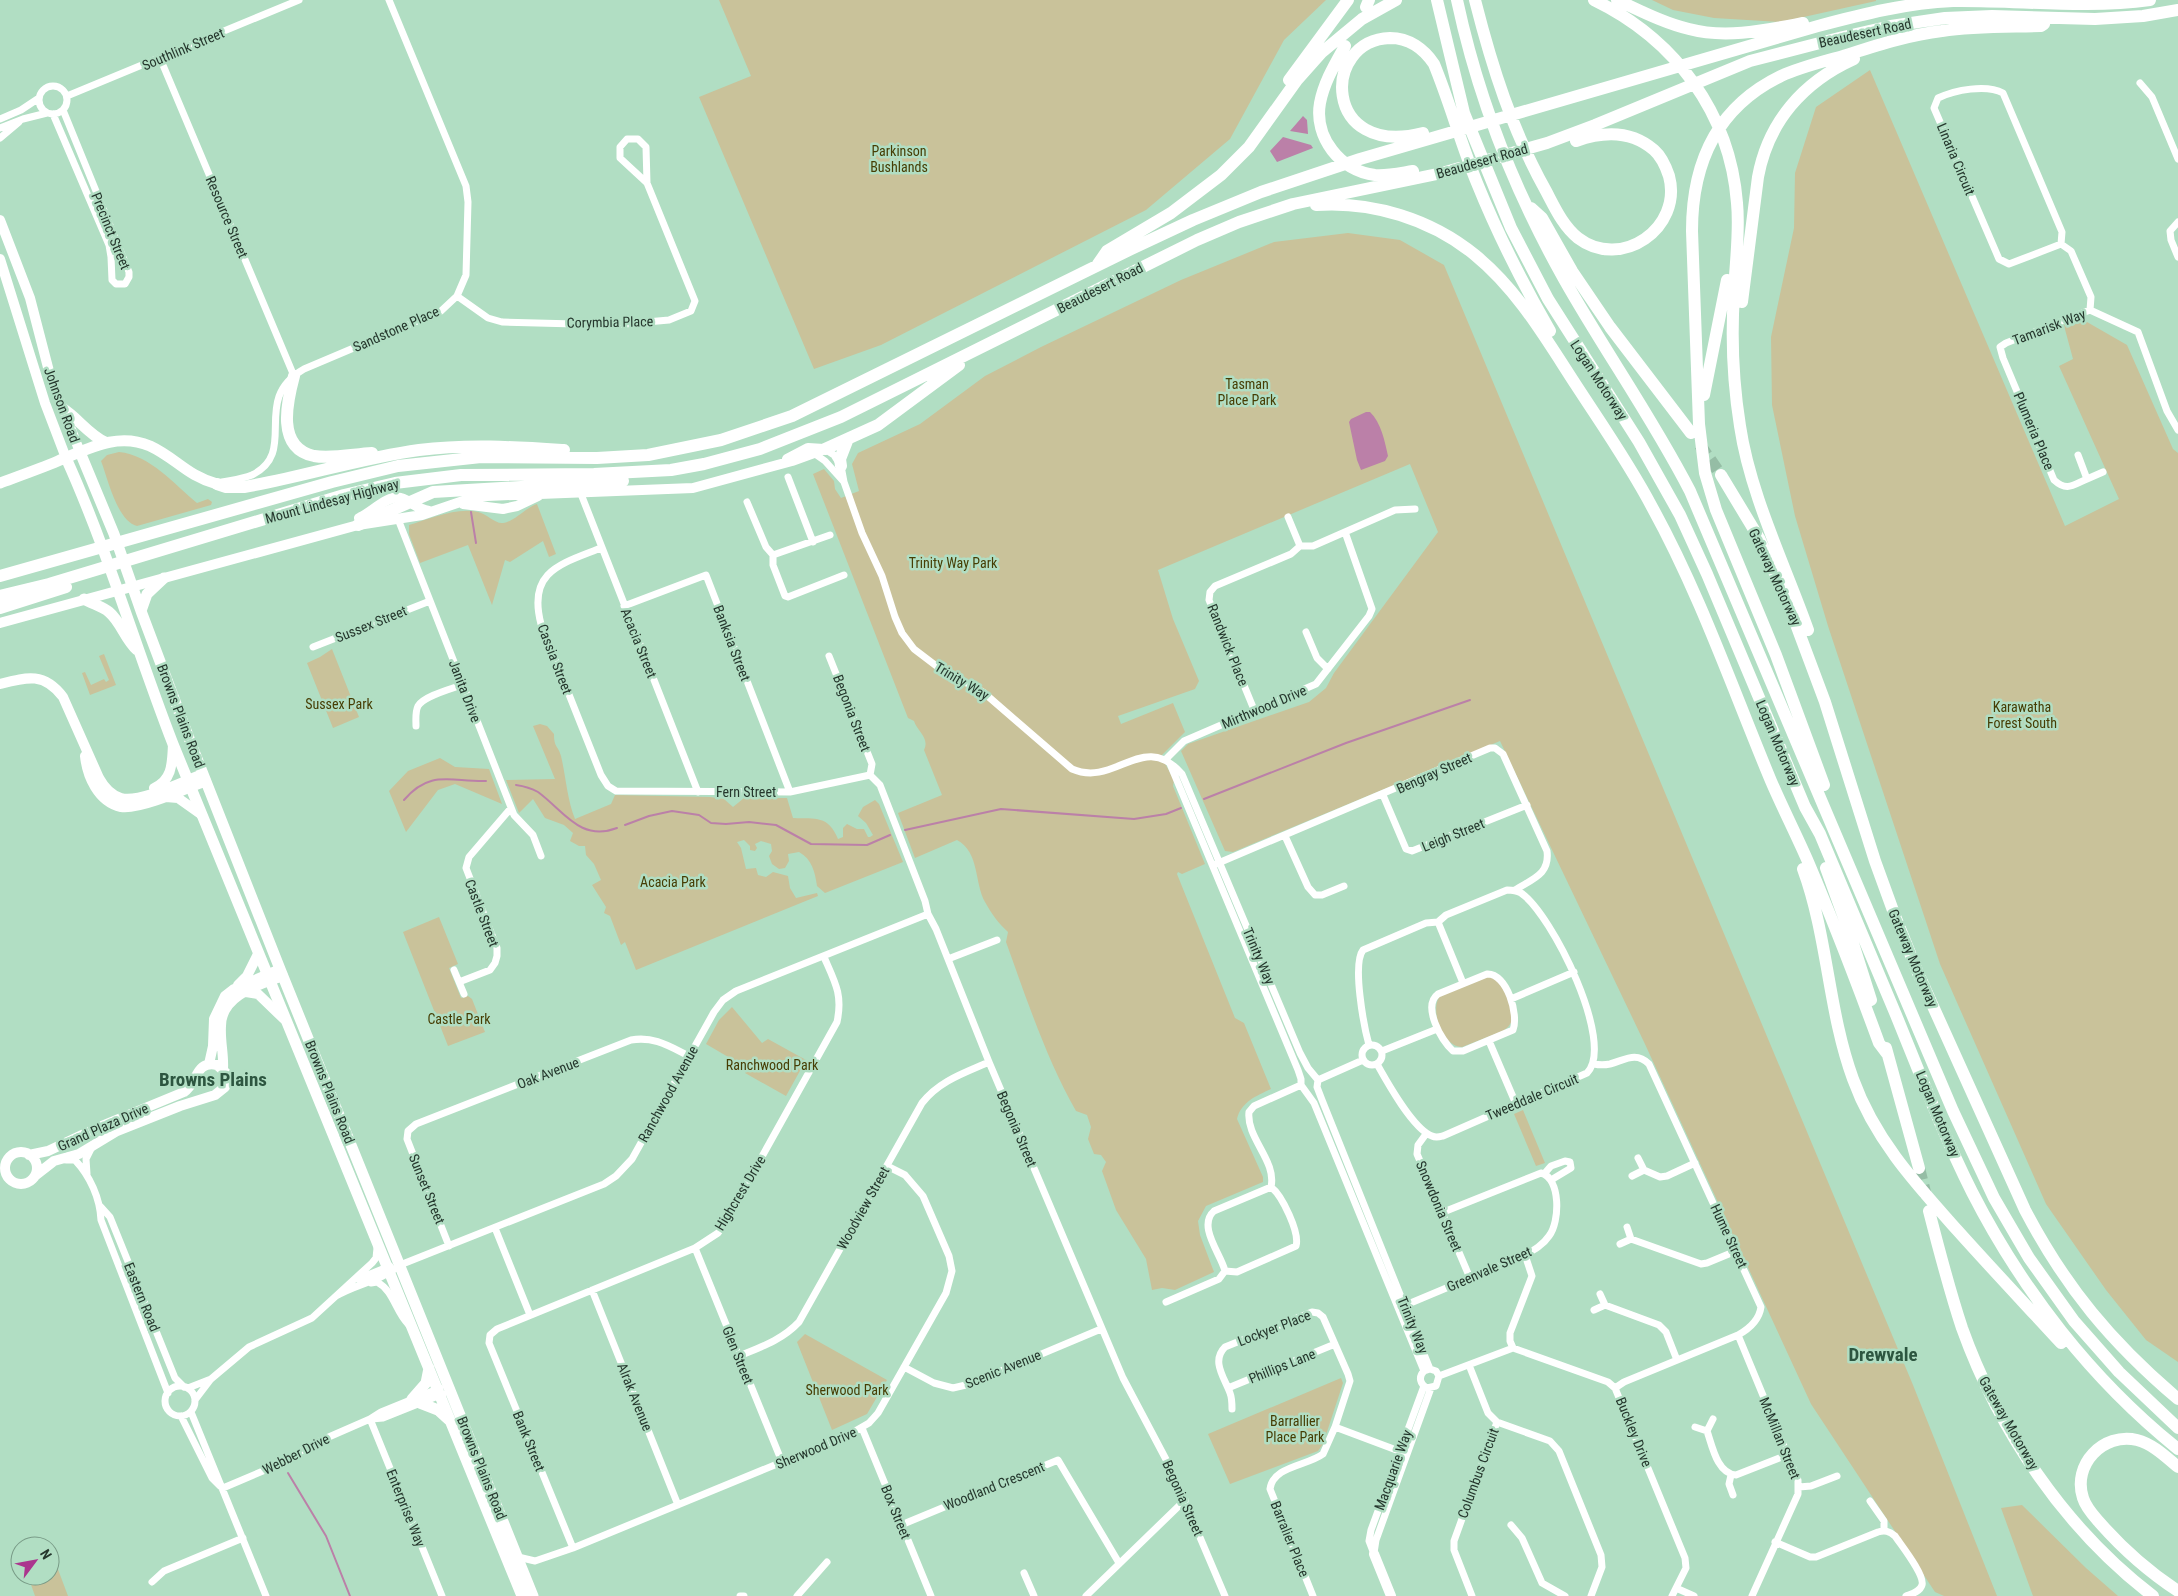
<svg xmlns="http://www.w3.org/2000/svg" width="2178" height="1596" font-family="'Roboto Condensed',sans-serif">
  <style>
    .green { fill: #c9c29a }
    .water { fill: #bb80a8 }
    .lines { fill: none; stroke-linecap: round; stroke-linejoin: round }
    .stream { stroke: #bb80a8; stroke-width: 2 }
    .highway-tunnel { stroke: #95bda5; stroke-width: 12; stroke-dasharray: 12 6; stroke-linecap: butt }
    .street { stroke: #fff; stroke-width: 7 }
    .secondary { stroke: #fff; stroke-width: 10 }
    .primary { stroke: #fff; stroke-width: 11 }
    .highway { stroke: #fff; stroke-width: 12 }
    .labels { text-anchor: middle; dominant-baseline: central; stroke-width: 5; stroke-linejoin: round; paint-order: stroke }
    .street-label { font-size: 14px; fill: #25372d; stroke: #b1dec3 }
    .park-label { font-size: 14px; fill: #463d04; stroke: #b1dec3 }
    .district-label { font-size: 19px; font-weight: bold; fill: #2d5640; stroke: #b1dec3 }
  </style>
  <rect width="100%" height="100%" fill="#b1dec3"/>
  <path class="green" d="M719,0H1326L1284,40L1230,139L1146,210L881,345L814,369L699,97L751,76Z
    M1652,0H1876V1L1781,22L1714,18L1673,10Z
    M1870,70L2065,526L2119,499L2059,366L2073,359L2063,322H2087L2127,345L2173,449L2178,453V1362L2146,1340L2106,1290L2046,1204L1940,964L1828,626L1795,516L1772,405L1771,337L1794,228L1795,173L1816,107Z
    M1348,233L1400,240L1444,265L1913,1385L1997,1596H1944L1935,1592L1811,1404L1644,1042L1500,741L1233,852L1225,851L1181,751L1188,744L1309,702L1326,688L1334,673L1438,532L1410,464L1158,570L1173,619L1199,681L1195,689L1118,716L1121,724L1173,703L1185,732L1161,756L1174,780L1173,786L1205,864L1182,874L1178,872L1177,874L1235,1018L1244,1023L1271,1089C1256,1096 1241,1102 1237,1119L1263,1177V1182L1206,1206L1198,1221L1200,1235L1214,1272L1175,1290L1162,1288L1152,1290L1146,1259L1116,1210L1102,1171L1106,1162L1101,1155L1094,1154L1088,1139L1091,1127L1087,1115L1076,1111C1046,1058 1027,1000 1006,942L1008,932C999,924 991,913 985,902C974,882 980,853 957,840L915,858L898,813L942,795L924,750C930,738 917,731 914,721L908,718L813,474L824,469L834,481L835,489L841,498L859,491L852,464L858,453L920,424L985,376L1041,347L1181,280L1274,242Z
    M119,452C150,455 174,484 197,503L208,499L212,502L211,505L137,526C117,521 108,479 101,461L107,455Z
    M537,504L556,554L549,557L543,541L510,562L505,560L492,605L468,545L420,563L409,534V525C430,519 456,507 478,512C487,514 495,524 503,523C514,522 525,508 537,504Z
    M332,649L359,717L333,728L307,663L320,657Z
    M104,654L116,685L90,695L82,673L85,672L91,685L104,679L106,682L109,680L99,656Z
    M540,724L547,726L554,734C554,748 558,745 561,756C566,777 567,799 575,819L611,804L615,795L710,797L724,799L733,807L744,798H787L793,818C816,819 828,815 838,839L843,837V828L847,824L857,829H864L868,837H870L873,835L866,823L858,816L863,807L875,800L879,804L903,862L825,893L817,886C815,872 812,859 799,852L788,854L789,861L785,868L779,869L772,864L769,856L772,851L771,844L761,841L755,844L757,848L755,851L750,850V846L744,840L737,842L741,848L746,869L756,868L758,875L766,877L773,872L788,876L790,888L796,898L817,893L818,896L636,970L625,942L621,945L610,916L604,913L606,907L592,885L601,880L594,864L586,855L585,846H579L570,841L573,833L564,825L545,818L533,799L519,813L506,780L555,779L533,726Z
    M440,758L455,767L489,769L502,804L455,784L438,790L406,832L389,791L408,771Z
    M439,917L458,964L449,968L461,998L468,996L472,999L485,1032L448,1046L403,932Z
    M1488,977C1489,977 1496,979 1496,979C1504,985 1513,1011 1513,1020L1508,1027L1503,1031L1462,1047C1443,1047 1429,1010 1440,996Z
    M732,1007L762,1043L768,1039L806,1060L786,1096L745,1073L747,1068L706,1044L719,1020Z
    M1523,1110L1545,1163L1536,1166L1514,1114Z
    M805,1334L887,1380L867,1414L832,1430L797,1342Z
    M1341,1378L1343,1383L1323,1444L1318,1451L1230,1484L1208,1434Z
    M2022,1505L2086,1568L2118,1596H2033L2001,1508Z
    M50,1548L68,1596H35L28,1576H50Z"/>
  <path class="water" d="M1303,116L1307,120L1308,134L1290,131Z
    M1283,137L1311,145L1313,148L1277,162L1270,151Z
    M1366,412H1370C1381,422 1385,442 1388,456L1385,461L1361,470L1357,460L1349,422L1351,419Z"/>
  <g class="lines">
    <path class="stream" d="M471,512L476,543
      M516,785C523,786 531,788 538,792C564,811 580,842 617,828
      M1204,799L1346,743L1470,700
      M404,800C430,769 451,782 486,781
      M625,825L649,816L672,811L699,815L711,823L726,824L749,822L776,825L811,844L867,845L890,835
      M905,830L1001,809L1134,819L1166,814L1181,808
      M288,1473L326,1536L350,1596"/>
    <path class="highway-tunnel" d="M1700,445L1721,475
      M1919,1168L1926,1196"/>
    <path class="street" d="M160,58L294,376
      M2140,83L2152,97L2178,159
      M39 100a14 14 0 1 1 28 0a14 14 0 1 1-28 0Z
      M67,96L299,0
      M53,114L109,245L111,257L112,280L116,284H125L129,277V272L63,110
      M0,119L21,110L39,98
      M0,128L23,119L47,113
      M0,138L19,122
      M2178,222L2170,231L2171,240L2178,257
      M2061,244L2009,264L1999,259L1934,108L1938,98C1955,90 1986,84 2003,93L2062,232L2061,244L2071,251L2091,297L2090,310
      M457,296L488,318L502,322L614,325L669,320L691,311L695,301L647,183L646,147L638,139H627L620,147V158L647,183
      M825,449L834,455L841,466L844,482L862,533L882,576L895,617L902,633L914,649L939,668L983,692L1072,769C1116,788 1143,729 1182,774L1300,1053L1308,1068L1318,1080L1317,1087L1322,1100L1430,1369L1436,1371L1439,1376L1436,1386L1427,1388C1420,1384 1418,1377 1424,1371L1430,1369
      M815,454L825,461L844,482
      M2078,455L2087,479L2103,472
      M788,477L813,542
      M2087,479C2073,485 2067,492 2054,480L2003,358L2000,347L2006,343L2090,310L2138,332L2167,411L2178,430
      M222,482C232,480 242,479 252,475C300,451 249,400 304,369L441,311L457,296L466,275L468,202L466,186L389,0
      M581,494L698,792
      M747,502L766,547L773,555V565L785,596L788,597L844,575
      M1288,517L1300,546
      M398,519L514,815L533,835L541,856
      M601,548C561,564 527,571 541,624L601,775L608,786L616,791L790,792L870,775
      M773,555L830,535
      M624,606L706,575L790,792
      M1306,632L1317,658L1328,669
      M313,647L430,601
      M829,656L872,764L870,775L880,785L925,901L928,914L936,929L989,1062L1123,1378L1170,1467L1225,1596
      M1255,712L1209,600L1210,592L1215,586L1291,554L1300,546H1313L1395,510L1415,509
      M416,726C416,720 415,712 418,706C424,696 451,689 462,685
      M1166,759L1184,741L1316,684L1369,616L1372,609L1345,532
      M1170,764L1298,1070L1301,1079V1085L1314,1103L1424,1371
      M1383,795L1406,849L1412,851L1527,805
      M1285,836L1308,887L1315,895H1322L1344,886
      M1216,864L1490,748H1495L1503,754L1547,851C1550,875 1532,879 1515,890
      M1438,922L1463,983
      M948,959L997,940
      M454,970L464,994
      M1487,974C1507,973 1519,1015 1513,1030L1463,1051H1453C1441,1040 1422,1006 1438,994Z
      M459,982L490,970L495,963L497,956V948L466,868L469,857L511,808
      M1511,999L1574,972
      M1489,1041L1516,1104
      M1362 1055a10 10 0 1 1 20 0a10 10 0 1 1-20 0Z
      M1369,1045C1364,1027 1352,964 1363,950L1426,923L1438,922L1446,915L1507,890C1512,890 1516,890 1521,893C1552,914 1616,1044 1587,1073L1443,1136C1439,1137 1436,1138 1432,1136C1413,1129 1387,1082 1377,1064
      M1382,1051L1437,1029
      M1594,1064C1599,1065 1605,1065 1610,1064C1625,1060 1636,1051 1649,1064L1761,1307C1759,1321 1749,1329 1738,1335L1624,1382L1615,1388
      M1318,1080L1363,1060
      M1426,1134L1418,1145L1417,1154L1470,1278
      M66,1160H75C90,1176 100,1198 101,1220L168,1393
      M1644,1170L1660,1177L1667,1176L1695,1163
      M87,1174L86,1159L92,1147
      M1544,1174L1551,1166L1565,1161L1570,1162L1571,1168L1551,1180
      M1632,1176L1644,1170L1638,1158
      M1271,1187C1277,1161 1246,1138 1249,1112L1254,1106L1301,1085
      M101,1207L110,1217L175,1378L184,1387
      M495,1228L530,1315
      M1631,1239L1701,1264L1707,1263L1736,1251
      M1620,1244L1631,1239L1627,1227
      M449,1246L407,1139L408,1131L416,1124L631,1040C654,1036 669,1046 689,1056
      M695,1248L782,1462
      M1225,1271L1237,1272L1296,1246C1300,1233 1282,1195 1271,1187
      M358,1279L390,1266
      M371,1283L377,1282C394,1291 395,1311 408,1324
      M592,1290L678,1505
      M336,1296C356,1284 381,1281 400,1265L604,1184L616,1176L632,1159L714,1012L723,1000L736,991L928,914
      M1166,1302L1219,1279L1225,1271C1221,1254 1197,1226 1214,1211L1271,1187
      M1605,1305L1659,1325L1666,1332L1677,1360
      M1401,1307L1525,1255C1534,1250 1543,1245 1549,1236C1560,1222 1561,1178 1541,1173L1441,1213
      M1594,1310L1605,1305L1600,1294
      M1738,1335L1798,1480V1494L1752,1596
      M1513,1348L1510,1341V1333L1532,1276L1525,1255
      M739,1356C761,1347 782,1340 799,1322L922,1103C939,1081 964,1073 989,1062
      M1469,1365L1488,1413L1497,1422
      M904,1367L934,1383L953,1388L970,1384L1101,1329
      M1439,1376L1513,1348L1608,1382L1615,1388L1685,1558L1686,1568L1672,1596
      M165 1401a15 15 0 1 1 30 0a15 15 0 1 1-30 0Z
      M188,1388L211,1379
      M1228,1388L1335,1344
      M195,1400L211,1379L249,1347L312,1318L372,1263L376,1258L377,1248
      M1232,1409C1232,1404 1232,1398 1230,1393C1224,1377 1211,1361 1225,1347L1312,1312L1318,1313L1323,1317L1348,1374L1350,1381L1335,1427L1407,1454
      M191,1412L266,1596
      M181,1416L212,1478L220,1486
      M370,1419L442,1596
      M371,1419L383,1418L443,1394
      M1695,1427L1707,1431L1713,1419
      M862,1428L931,1596
      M1707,1431C1712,1445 1717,1474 1736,1475L1787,1455
      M1731,1475L1729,1484L1733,1495
      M1799,1487L1811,1486L1837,1476
      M223,1488L277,1465L315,1443L370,1419L381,1412L440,1388
      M1870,1501L1884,1521V1530
      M901,1525L1058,1460L1119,1563
      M1511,1525L1522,1538L1542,1583L1565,1596
      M1775,1542L1810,1557H1816L1878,1532C1885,1530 1889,1531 1895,1536C1901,1545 1925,1575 1922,1585C1920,1592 1911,1594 1906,1596
      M573,1548L489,1343L490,1335L497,1329L695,1248L718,1233L726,1221L837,1022C843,995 835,982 824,957
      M1374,1553L1376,1540L1431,1388
      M1374,1554L1369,1541L1371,1530L1424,1386
      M518,1557L535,1561L573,1548L850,1434L869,1423L878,1413L946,1293L952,1271L949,1256L923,1196L905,1175L887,1166
      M1024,1573L1034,1596
      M152,1582L164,1571L243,1538
      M1676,1588L1694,1596
      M740,1596H744
      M797,1596L827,1562
      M1086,1596L1185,1500
      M1313,1596L1270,1489C1273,1466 1307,1466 1323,1454L1335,1427
      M1472,1596L1454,1550V1541L1497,1422L1550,1441L1559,1451L1601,1555L1602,1567L1591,1596"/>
    <path class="secondary" d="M0,220L30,298L51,379L80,452
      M0,259L45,403L66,458
      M787,459L808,448L824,449
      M463,504L503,509L517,506L538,496
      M359,518C371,513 388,494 401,498C412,501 416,509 429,511
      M0,623L358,525L422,515L466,500L487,496L693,488L792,461L825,449
      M0,684C27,677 44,672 63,697L99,778C104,787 110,795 121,798C140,803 184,781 203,774
      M85,756C87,776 98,802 121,807C140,810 186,789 206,781
      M154,788C173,780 172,762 173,744
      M166,797L178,798L202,815
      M238,985L247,976L258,954
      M246,992L258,994L284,1019
      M209,1064L213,1046L214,1019L225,996L234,989L280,969
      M223,1069C224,1055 220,1041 221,1026C221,995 259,985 283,976
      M5 1168a16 16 0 1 1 32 0a16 16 0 1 1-32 0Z
      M29,1155L48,1151L99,1127L184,1092C198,1083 195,1060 217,1065L226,1073L225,1087L215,1095L180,1106L117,1131L79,1154L54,1161L36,1175
      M1374,1554L1391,1596"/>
    <path class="primary" d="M62,408C78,418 88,434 105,442
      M80,452L114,534L141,611L190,741L280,969L533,1596
      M66,458C108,551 136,649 173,744L522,1596
      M0,483C19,476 39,469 58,461C88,449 117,432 150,446C176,458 187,476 217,484
      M84,599C92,604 102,606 109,612C121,622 125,639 137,650
      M141,611L147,594L164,578
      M412,1399L426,1383L429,1368
      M420,1403L438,1410L449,1420"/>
    <path class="highway" d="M1437,0L1464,113L1511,228L1548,299L1639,442L1680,515L1707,574L1805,807L1820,834C1845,894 1871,954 1896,1015C1920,1074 1943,1134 1972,1192C2022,1290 2092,1380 2178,1449
      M1457,0C1478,98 1515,192 1564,279C1604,350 1652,417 1690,491L1953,1111L1994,1198L2029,1258L2074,1321L2119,1372L2178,1428
      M1475,0C1492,67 1512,130 1546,191C1555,208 1563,226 1578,238C1621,271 1683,228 1669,176C1666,167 1662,157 1654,150C1631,130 1604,131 1576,141
      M1594,0C1675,39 1730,113 1737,203C1740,233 1735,264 1734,294C1731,339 1733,382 1740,426C1750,494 1785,565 1808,630
      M1617,0C1641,11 1664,23 1689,29C1726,39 1766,30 1803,23
      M1366,7L1369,0
      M1345,46C1335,64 1324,82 1320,103C1314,137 1340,171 1375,175C1387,176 1400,173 1413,171
      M1289,80L1348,0
      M1423,133C1322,159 1321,40 1390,38C1409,38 1424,49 1434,64C1450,103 1461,144 1477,183C1498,235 1523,284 1550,331
      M1316,205C1372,201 1431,219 1475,255C1518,290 1546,339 1576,385C1602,425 1630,465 1652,507C1700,594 1733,690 1771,781C1783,809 1797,836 1809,864C1834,923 1857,983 1879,1043L1888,1055
      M1531,208L1542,218L1572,271L1610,327L1691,433
      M1098,264L1107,251L1171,213L1221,175L1249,147L1297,80L1321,53L1362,19L1396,0
      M1742,302L1758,177C1768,122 1803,82 1854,59
      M294,376C287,402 276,448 314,456C332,459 354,454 372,453
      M1704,395L1727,280
      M825,449L878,425L959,365
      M841,466L840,459L847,441
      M1721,475L1759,538L1788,603L1825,702L1875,861L1895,916L1918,973L2025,1210C2066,1288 2111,1342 2178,1399
      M217,484L226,487H244C303,477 360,458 419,450C468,444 515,447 564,450
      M358,525L433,492L623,481
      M0,576L332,482L398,466L481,457L597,458L648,455L721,440L792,416L1131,249L1193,220L1261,192L1360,159L1818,26C1863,14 1907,3 1953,1C2019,0 2084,9 2150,0
      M0,596L49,584L344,495L395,483L461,475L594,474L671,470L704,464L760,449L841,417L1197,240L1239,222L1293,204L1442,173L1547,143L1595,125L1750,61L1843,37L1891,26L1945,18L1992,16L2095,19L2143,16L2178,10
      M0,608L66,587
      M1824,785L1776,655L1716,510L1705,473L1699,424L1692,231C1692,163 1717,107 1781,76C1801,67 1822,62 1843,56C1875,46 1908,35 1942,31C1975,26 2009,27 2041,26L2044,24
      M1826,868L1851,937L1871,1000
      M1803,869C1828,937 1828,1011 1853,1079C1875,1140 1916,1184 1958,1231C1992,1269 2027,1306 2061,1343
      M1886,1048L1919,1168
      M1929,1211C1939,1250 1949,1289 1962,1328C1999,1431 2065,1529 2153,1596
      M2178,1467C2166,1457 2153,1444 2137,1440C2103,1432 2072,1465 2083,1498C2086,1508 2094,1516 2100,1523C2123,1549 2149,1572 2178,1591"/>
  </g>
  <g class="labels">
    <g class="street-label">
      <text transform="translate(1865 33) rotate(-12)">Beaudesert Road</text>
      <text transform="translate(183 49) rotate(-23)">Southlink Street</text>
      <text transform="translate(1956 159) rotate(67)">Linaria Circuit</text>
      <text transform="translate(1482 161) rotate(-16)">Beaudesert Road</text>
      <text transform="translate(227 217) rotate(67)">Resource Street</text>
      <text transform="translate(111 231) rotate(68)">Precinct Street</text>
      <text transform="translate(1100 288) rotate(-27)">Beaudesert Road</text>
      <text transform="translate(610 322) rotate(-1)">Corymbia Place</text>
      <text transform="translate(2049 327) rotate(-21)">Tamarisk Way</text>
      <text transform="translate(396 329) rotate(-24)">Sandstone Place</text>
      <text transform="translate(1599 380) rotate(57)">Logan Motorway</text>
      <text transform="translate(62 405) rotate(70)">Johnson Road</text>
      <text transform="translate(2034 431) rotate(67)">Plumeria Place</text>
      <text transform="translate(332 501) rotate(-15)">Mount Lindesay Highway</text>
      <text transform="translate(1775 577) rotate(65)">Gateway Motorway</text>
      <text transform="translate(371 624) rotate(-22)">Sussex Street</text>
      <text transform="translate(639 643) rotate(68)">Acacia Street</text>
      <text transform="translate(732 643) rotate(69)">Banksia Street</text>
      <text transform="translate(1228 645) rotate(68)">Randwick Place</text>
      <text transform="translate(555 659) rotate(69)">Cassia Street</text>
      <text transform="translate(962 681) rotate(31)">Trinity Way</text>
      <text transform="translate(465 691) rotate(69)">Janita Drive</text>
      <text transform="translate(1264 707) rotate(-23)">Mirthwood Drive</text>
      <text transform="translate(852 713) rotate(69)">Begonia Street</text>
      <text transform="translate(181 716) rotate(69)">Browns Plains Road</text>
      <text transform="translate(1778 743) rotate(67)">Logan Motorway</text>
      <text transform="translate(1434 773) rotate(-24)">Bengray Street</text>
      <text x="746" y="792">Fern Street</text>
      <text transform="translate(1453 835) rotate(-22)">Leigh Street</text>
      <text transform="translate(482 913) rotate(69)">Castle Street</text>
      <text transform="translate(1259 956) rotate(67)">Trinity Way</text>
      <text transform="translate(1913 958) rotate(67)">Gateway Motorway</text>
      <text transform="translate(548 1073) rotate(-21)">Oak Avenue</text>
      <text transform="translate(330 1092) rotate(68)">Browns Plains Road</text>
      <text transform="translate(668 1094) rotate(-61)">Ranchwood Avenue</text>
      <text transform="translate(1532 1097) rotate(-23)">Tweeddale Circuit</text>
      <text transform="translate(1938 1114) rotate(67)">Logan Motorway</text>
      <text transform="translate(103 1127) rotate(-24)">Grand Plaza Drive</text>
      <text transform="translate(1017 1129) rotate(67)">Begonia Street</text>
      <text transform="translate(427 1189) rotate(68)">Sunset Street</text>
      <text transform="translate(740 1193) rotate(-59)">Highcrest Drive</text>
      <text transform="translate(1439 1206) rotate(67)">Snowdonia Street</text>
      <text transform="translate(863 1208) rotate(-61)">Woodview Street</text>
      <text transform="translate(1729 1236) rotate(65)">Hume Street</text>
      <text transform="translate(1489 1269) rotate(-24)">Greenvale Street</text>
      <text transform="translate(142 1297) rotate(68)">Eastern Road</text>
      <text transform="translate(1413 1325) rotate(68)">Trinity Way</text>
      <text transform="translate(1274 1328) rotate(-21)">Lockyer Place</text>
      <text transform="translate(738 1355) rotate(68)">Glen Street</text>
      <text transform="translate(1282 1366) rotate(-22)">Phillips Lane</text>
      <text transform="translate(1003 1369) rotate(-22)">Scenic Avenue</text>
      <text transform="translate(635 1397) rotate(68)">Alrak Avenue</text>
      <text transform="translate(2009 1423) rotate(60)">Gateway Motorway</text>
      <text transform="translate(1634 1432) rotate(68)">Buckley Drive</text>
      <text transform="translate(1780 1438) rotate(68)">McMillan Street</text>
      <text transform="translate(529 1441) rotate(68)">Bank Street</text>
      <text transform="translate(816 1448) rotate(-23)">Sherwood Drive</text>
      <text transform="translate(296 1454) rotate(-27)">Webber Drive</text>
      <text transform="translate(482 1468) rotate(68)">Browns Plains Road</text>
      <text transform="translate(1393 1470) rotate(-70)">Macquarie Way</text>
      <text transform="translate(1478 1473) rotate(-70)">Columbus Circuit</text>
      <text transform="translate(994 1486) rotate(-22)">Woodland Crescent</text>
      <text transform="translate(1183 1498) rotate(66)">Begonia Street</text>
      <text transform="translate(406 1508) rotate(68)">Enterprise Way</text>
      <text transform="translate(896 1512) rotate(68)">Box Street</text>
      <text transform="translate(1290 1539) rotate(68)">Barralier Place</text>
    </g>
    <g class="park-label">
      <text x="899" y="151">Parkinson<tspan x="899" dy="16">Bushlands</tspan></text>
      <text x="1247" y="384">Tasman<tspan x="1247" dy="16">Place Park</tspan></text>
      <text x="953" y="563">Trinity Way Park</text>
      <text x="339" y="704">Sussex Park</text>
      <text x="2022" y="707">Karawatha<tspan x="2022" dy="16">Forest South</tspan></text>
      <text x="673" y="882">Acacia Park</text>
      <text x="459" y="1019">Castle Park</text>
      <text x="772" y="1065">Ranchwood Park</text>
      <text x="847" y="1390">Sherwood Park</text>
      <text x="1295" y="1421">Barrallier<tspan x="1295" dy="16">Place Park</tspan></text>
    </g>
    <g class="district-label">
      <text x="213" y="1079">Browns Plains</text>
      <text x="1883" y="1354">Drewvale</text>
    </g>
  </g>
  <g transform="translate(35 1561) rotate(58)"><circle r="24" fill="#b1dec3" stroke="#799b87"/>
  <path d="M0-4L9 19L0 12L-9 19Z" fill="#ab368e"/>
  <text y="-8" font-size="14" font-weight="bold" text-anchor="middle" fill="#25372d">N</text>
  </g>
</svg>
